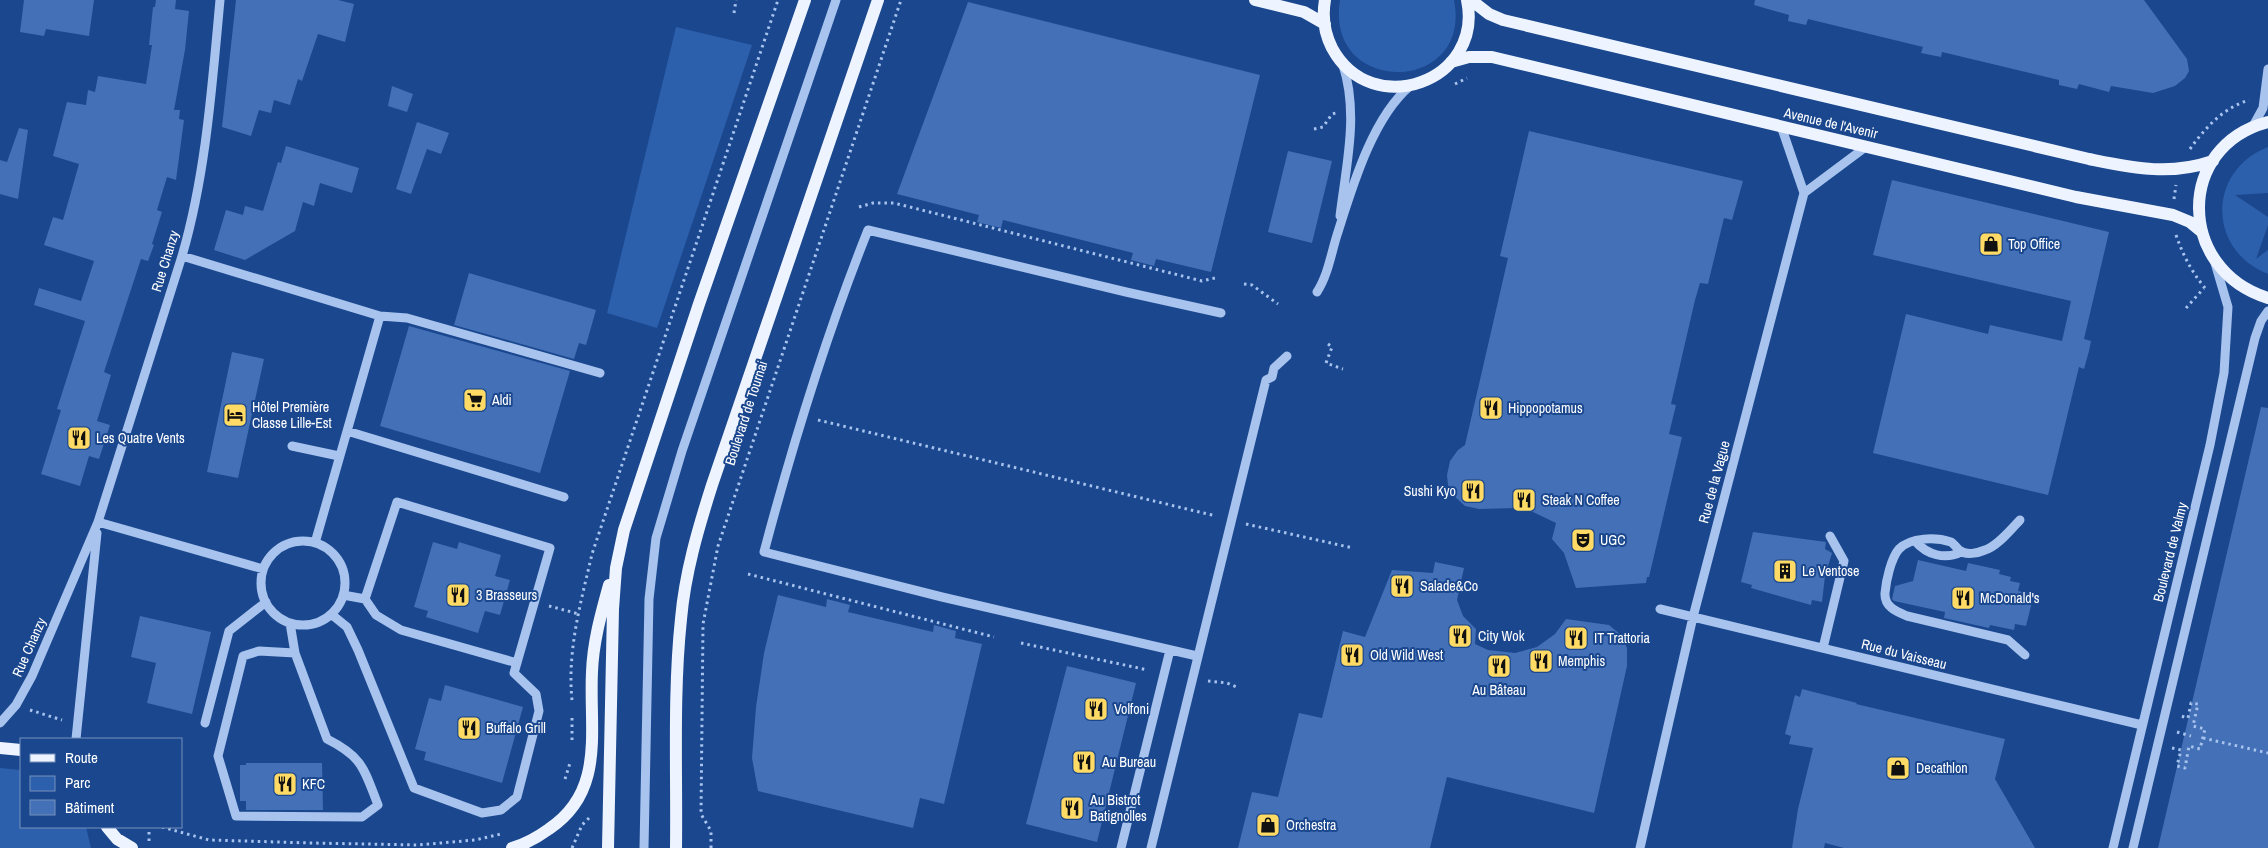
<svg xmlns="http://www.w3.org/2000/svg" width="2268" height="848" font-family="'Archivo Narrow',sans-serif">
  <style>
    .green { fill: #2d60ac }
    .building { fill: #4370b6 }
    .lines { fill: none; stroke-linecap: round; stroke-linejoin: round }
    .path { stroke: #a7c3ee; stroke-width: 3; stroke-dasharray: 2.5 4; stroke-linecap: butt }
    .minor { stroke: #a7c3ee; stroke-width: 9 }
    .major { stroke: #eef4ff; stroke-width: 12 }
    .labels { text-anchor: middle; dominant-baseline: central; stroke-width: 4; stroke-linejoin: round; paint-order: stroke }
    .street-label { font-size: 14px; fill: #fff; stroke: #1a478e }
    .poi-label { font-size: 14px; fill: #fff; stroke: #1a478e; text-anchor: start }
  </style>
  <rect width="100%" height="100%" fill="#1a478e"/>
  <path class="green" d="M1340,0H1454C1473,95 1324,97 1340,0Z
    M676,27L752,45L657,328L607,313Z
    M2268,147V193L2235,195L2268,217V225L2256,259L2268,250V274C2207,250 2207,171 2268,147Z
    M0,768L21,770V827H86L91,848H0Z"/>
  <path class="building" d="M24,0H94L89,36L46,29L44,36L20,32Z
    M156,0H176L175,9L189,11L185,50L174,110H180L179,119L184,120L176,180L167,177L157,210L162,212L152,244L154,245L148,261L141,259L104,372L111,375L97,421L110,425L99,459L89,456L80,486L41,474L61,410L57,409L85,321L34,305L39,288L81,301L94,261L44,245L53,217L63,220L79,164L53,156L67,102L86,105L88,90L95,92L98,76L146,84L152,45H149L153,7H155Z
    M236,0H338L354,4L345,42L318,34L302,81L298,79L290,105L274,100L271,113L259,110L251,136L222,127Z
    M1755,0H2144L2187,59L2189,71L2185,78L2175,86L2153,93L2111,86L2109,92L2079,84L2077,89L2059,85V80L1942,52L1941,57L1921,53L1923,47L1808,19L1806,25L1788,21L1789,15L1754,5Z
    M968,2L1260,75L1211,272L1156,259L1154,266L1131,260L1133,253L1003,220L1001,228L977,222L979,215L897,194Z
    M392,86L413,94L407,112L388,106Z
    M417,122L449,133L441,154L427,149L411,194L396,189Z
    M19,128L28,130L18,199L0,194V160L7,162Z
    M1529,131L1743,181L1732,220L1724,218L1708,284L1700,283L1695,300L1671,404L1676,405L1669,434L1682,437L1649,577H1647L1646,583L1576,588L1564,553L1552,539L1556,523L1533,512L1517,508L1479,509L1465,506L1451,493L1448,485L1447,475L1450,461L1458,450L1465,445L1508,258L1500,256Z
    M286,146L359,168L352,193L320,183L314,206L303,202L295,231L245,260L214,250L226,210L243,215L245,206L263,211L278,162L281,163Z
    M1288,151L1332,161L1312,243L1268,232Z
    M1892,180L2109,232L2084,339L2091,341L2089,351L2084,369L2079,367L2048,495L1873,453L1906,314L1988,334L1990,325L2062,341L2071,301L1873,255Z
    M469,273L596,310L586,345L579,343L574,359L454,325Z
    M409,326L570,371L540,473L380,426Z
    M232,352L264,359L238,478L207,472Z
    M2261,407L2268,408V848H2158Z
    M1753,532L1826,542L1825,549L1832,553L1825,576L1822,602L1812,600L1811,605L1751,588L1752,585L1741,582Z
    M433,542L457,549L459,542L501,555L495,576L510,580L500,615L485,611L478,633L426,617L428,611L414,607Z
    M1918,560L1966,571L1968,563L2000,570L1999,574L2011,577L2010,581L2020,583L2018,591L2034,594L2026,626L2015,624L2014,630L1990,625L1989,628L1944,618L1945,612L1894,601L1892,599L1895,586L1913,581Z
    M1435,562L1464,568L1457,600L1463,616L1476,629L1475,644L1488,650L1515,653L1537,647L1555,634L1566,619L1609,625L1621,635L1627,648V666L1594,813L1447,777L1430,848H1238L1252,792L1278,797L1299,713L1322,718L1343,631L1365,637L1392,570L1433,573Z
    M778,595L826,607L827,599L850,605L848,612L933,632L934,625L956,631L955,638L982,644L944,804L920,798L913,828L758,791L752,758L756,707L764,653Z
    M140,616L211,632L192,714L147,703L156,663L131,657Z
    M1067,666L1136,683L1097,842L1026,824Z
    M445,685L523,707L502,783L424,760L426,752L415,749L429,698L441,701Z
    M1802,689L1857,703L1856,704L2005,739L1995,779L2035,848H1844L1825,843L1824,848H1792L1798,809L1813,748L1789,744L1791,736L1785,734L1795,695L1800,697Z
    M246,763H322L323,810H246V801H240V765H246Z"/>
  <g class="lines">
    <path class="path" d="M734,13L736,0
      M1455,84L1467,78
      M1314,129L1323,127L1332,114L1336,113
      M2190,149C2205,128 2223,108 2249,100
      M2174,199L2176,185
      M859,207L873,203H894L1202,281L1215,278
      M2176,235C2183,255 2191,271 2205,288
      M1244,284L1252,285L1278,304
      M2186,308L2204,288
      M1328,344L1332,347L1326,363L1343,369
      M818,420L1216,516
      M1246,524L1353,548
      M748,574L994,637
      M549,606L579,614
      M1021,643L1148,670
      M1208,681L1227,683L1239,688
      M572,700C567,650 581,602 592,554L778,0
      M30,710L62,720
      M2177,732L2191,736
      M2203,738L2268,753
      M572,740V718
      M2172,748L2181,750L2177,766L2185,768L2189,746L2200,749L2205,729L2193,726L2198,704L2191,703L2188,718L2181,716
      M565,779L570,763
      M162,827L209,840L311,843L418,845L475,840L501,834
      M149,841V827
      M572,848L582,825L591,816
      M711,848V831L701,814L703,624L718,546L901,0"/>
    <path class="minor" d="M2252,128L2263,108L2268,69
      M1804,193L1867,146
      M1340,216C1346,166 1359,114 1343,65
      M182,256L380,316L407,318L600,373
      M1317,292C1328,275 1331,254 1337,235C1352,188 1372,118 1410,86
      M347,431L564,497
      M292,446L339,456
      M2020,520C2011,529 1998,546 1985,550C1978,553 1966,556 1959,550C1957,548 1954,544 1951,542C1936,537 1911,537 1899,549C1891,558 1886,581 1885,593C1884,607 1897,612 1907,616L2008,640L2025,655
      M98,522L263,569
      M1915,541C1927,555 1945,560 1961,552
      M261 583a42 42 0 1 1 84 0a42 42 0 1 1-84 0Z
      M315,543L380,316
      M365,599L376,615L401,630L517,663
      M1660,609L2142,725
      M331,614L347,627L358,650L414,788L482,813L501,810L517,797L539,711L536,694L514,673L550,548L397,502L365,599L343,595
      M290,623L295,653L327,739C363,757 364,769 378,805L362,817L236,816L218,756L243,656L259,651L295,653
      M1823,648L1844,561L1830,536
      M1197,656L942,597L764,552C793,443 826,335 868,230L1126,292L1221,313
      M0,723L16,705L32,676L98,522L182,256C206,174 212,86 220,0
      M205,723L229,631L266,602
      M76,739L97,533
      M644,848L649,599L656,538L682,451L836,0
      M1121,848L1170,650
      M1151,848L1266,380L1272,377L1274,368L1287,356
      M1640,848L1693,617L1804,193L1781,126
      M2113,848L2210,445L2224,373L2228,307L2215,263
      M2133,848L2255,338L2261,321L2268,311"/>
    <path class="major" d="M1255,0L1304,12L1325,24
      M1325,0C1322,17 1325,34 1332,48C1372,122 1484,81 1467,0
      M1471,0L1489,14L1503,20L2089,159C2134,168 2169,176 2213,161
      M1451,62L1469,57H1492L2076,197L2173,215L2190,222L2201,231
      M2268,122C2175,146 2177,270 2268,298
      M0,748L21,750
      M107,827L117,839L132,848
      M512,848C525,844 538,837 549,829C606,791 589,730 592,672C593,642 601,614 609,585
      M608,848L613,609L616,568L624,530L699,304L805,0
      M676,848C677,772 673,695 681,619C685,573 698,529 712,485L878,0"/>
  </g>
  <defs>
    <g id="shop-square" transform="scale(1.25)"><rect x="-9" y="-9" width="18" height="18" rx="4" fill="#ffda64" stroke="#1a478e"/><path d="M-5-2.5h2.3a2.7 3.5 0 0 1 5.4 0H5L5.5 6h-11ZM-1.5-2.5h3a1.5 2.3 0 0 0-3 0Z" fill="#111"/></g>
    <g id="supermarket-square" transform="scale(1.25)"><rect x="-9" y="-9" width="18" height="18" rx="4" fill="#ffda64" stroke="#1a478e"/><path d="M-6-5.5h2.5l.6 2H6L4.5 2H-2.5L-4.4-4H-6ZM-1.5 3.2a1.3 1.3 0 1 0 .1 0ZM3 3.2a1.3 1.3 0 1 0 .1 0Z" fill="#111"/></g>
    <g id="restaurant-square" transform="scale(1.25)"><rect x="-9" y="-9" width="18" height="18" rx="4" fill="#ffda64" stroke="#1a478e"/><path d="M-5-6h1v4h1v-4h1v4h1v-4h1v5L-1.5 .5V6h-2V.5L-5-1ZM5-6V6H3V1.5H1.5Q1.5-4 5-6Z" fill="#111"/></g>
    <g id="hotel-square" transform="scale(1.25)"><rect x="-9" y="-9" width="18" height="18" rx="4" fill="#ffda64" stroke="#1a478e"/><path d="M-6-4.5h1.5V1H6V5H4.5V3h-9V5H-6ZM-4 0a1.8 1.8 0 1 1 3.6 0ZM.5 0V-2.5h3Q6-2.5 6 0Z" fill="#111"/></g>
    <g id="theatre-square" transform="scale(1.25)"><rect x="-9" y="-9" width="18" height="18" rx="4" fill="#ffda64" stroke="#1a478e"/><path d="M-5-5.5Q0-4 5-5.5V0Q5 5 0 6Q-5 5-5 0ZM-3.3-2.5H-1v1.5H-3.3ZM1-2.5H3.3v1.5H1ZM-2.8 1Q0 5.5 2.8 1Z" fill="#111"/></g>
    <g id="building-square" transform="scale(1.25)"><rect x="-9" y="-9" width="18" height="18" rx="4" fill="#ffda64" stroke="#1a478e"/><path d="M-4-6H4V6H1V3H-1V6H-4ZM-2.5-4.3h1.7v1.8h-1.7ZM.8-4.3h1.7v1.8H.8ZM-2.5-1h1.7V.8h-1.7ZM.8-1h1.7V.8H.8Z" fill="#111"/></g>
  </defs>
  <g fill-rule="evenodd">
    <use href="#shop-square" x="1991" y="244"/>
    <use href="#supermarket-square" x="475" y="400"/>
    <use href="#restaurant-square" x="1491" y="408"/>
    <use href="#hotel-square" x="235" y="415"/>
    <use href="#restaurant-square" x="79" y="438"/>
    <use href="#restaurant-square" x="1473" y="491"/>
    <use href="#restaurant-square" x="1524" y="500"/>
    <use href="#theatre-square" x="1583" y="540"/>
    <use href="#building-square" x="1785" y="571"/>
    <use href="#restaurant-square" x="1402" y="586"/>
    <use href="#restaurant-square" x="458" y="595"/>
    <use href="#restaurant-square" x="1963" y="598"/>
    <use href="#restaurant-square" x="1460" y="636"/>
    <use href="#restaurant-square" x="1576" y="638"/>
    <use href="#restaurant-square" x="1352" y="655"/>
    <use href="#restaurant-square" x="1541" y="661"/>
    <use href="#restaurant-square" x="1499" y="666"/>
    <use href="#restaurant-square" x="1096" y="709"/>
    <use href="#restaurant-square" x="469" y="728"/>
    <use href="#restaurant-square" x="1084" y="762"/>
    <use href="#shop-square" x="1898" y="768"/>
    <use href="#restaurant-square" x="285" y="784"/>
    <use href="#restaurant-square" x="1072" y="808"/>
    <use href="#shop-square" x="1268" y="825"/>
  </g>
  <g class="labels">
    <g class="street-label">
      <text transform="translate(1831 123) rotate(13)">Avenue de l'Avenir</text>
      <text transform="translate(165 261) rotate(-73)">Rue Chanzy</text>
      <text transform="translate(746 413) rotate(-72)">Boulevard de Tournai</text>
      <text transform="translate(1714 482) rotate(-75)">Rue de la Vague</text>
      <text transform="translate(2170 552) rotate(-76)">Boulevard de Valmy</text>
      <text transform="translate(29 647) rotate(-66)">Rue Chanzy</text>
      <text transform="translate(1904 654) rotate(14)">Rue du Vaisseau</text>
    </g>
    <g class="poi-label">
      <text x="2008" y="244">Top Office</text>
      <text x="492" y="400">Aldi</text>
      <text x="252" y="407">Hôtel Première<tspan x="252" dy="16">Classe Lille-Est</tspan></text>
      <text x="1508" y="408">Hippopotamus</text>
      <text x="96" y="438">Les Quatre Vents</text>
      <text x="1456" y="491" text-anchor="end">Sushi Kyo</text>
      <text x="1542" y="500">Steak N Coffee</text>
      <text x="1600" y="540">UGC</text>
      <text x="1802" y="571">Le Ventose</text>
      <text x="1420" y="586">Salade&amp;Co</text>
      <text x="476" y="595">3 Brasseurs</text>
      <text x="1980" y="598">McDonald's</text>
      <text x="1478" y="636">City Wok</text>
      <text x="1594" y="638">IT Trattoria</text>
      <text x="1370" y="655">Old Wild West</text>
      <text x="1558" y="661">Memphis</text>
      <text x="1499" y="690" text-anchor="middle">Au Bâteau</text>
      <text x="1114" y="709">Volfoni</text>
      <text x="486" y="728">Buffalo Grill</text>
      <text x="1102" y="762">Au Bureau</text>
      <text x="1916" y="768">Decathlon</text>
      <text x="302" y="784">KFC</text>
      <text x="1090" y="800">Au Bistrot<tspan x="1090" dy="16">Batignolles</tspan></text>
      <text x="1286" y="825">Orchestra</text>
    </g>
  </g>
  <rect x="20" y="738" width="162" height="90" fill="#1a478e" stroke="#7691bb"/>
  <rect x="30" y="754" width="25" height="8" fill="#eef4ff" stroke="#7691bb"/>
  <text x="65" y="763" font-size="15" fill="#ffffff">Route</text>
  <rect x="30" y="776" width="25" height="15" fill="#2d60ac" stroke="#7691bb"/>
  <text x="65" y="788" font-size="15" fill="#ffffff">Parc</text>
  <rect x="30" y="800" width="25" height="15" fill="#4370b6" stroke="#7691bb"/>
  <text x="65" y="813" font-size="15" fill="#ffffff">Bâtiment</text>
</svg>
